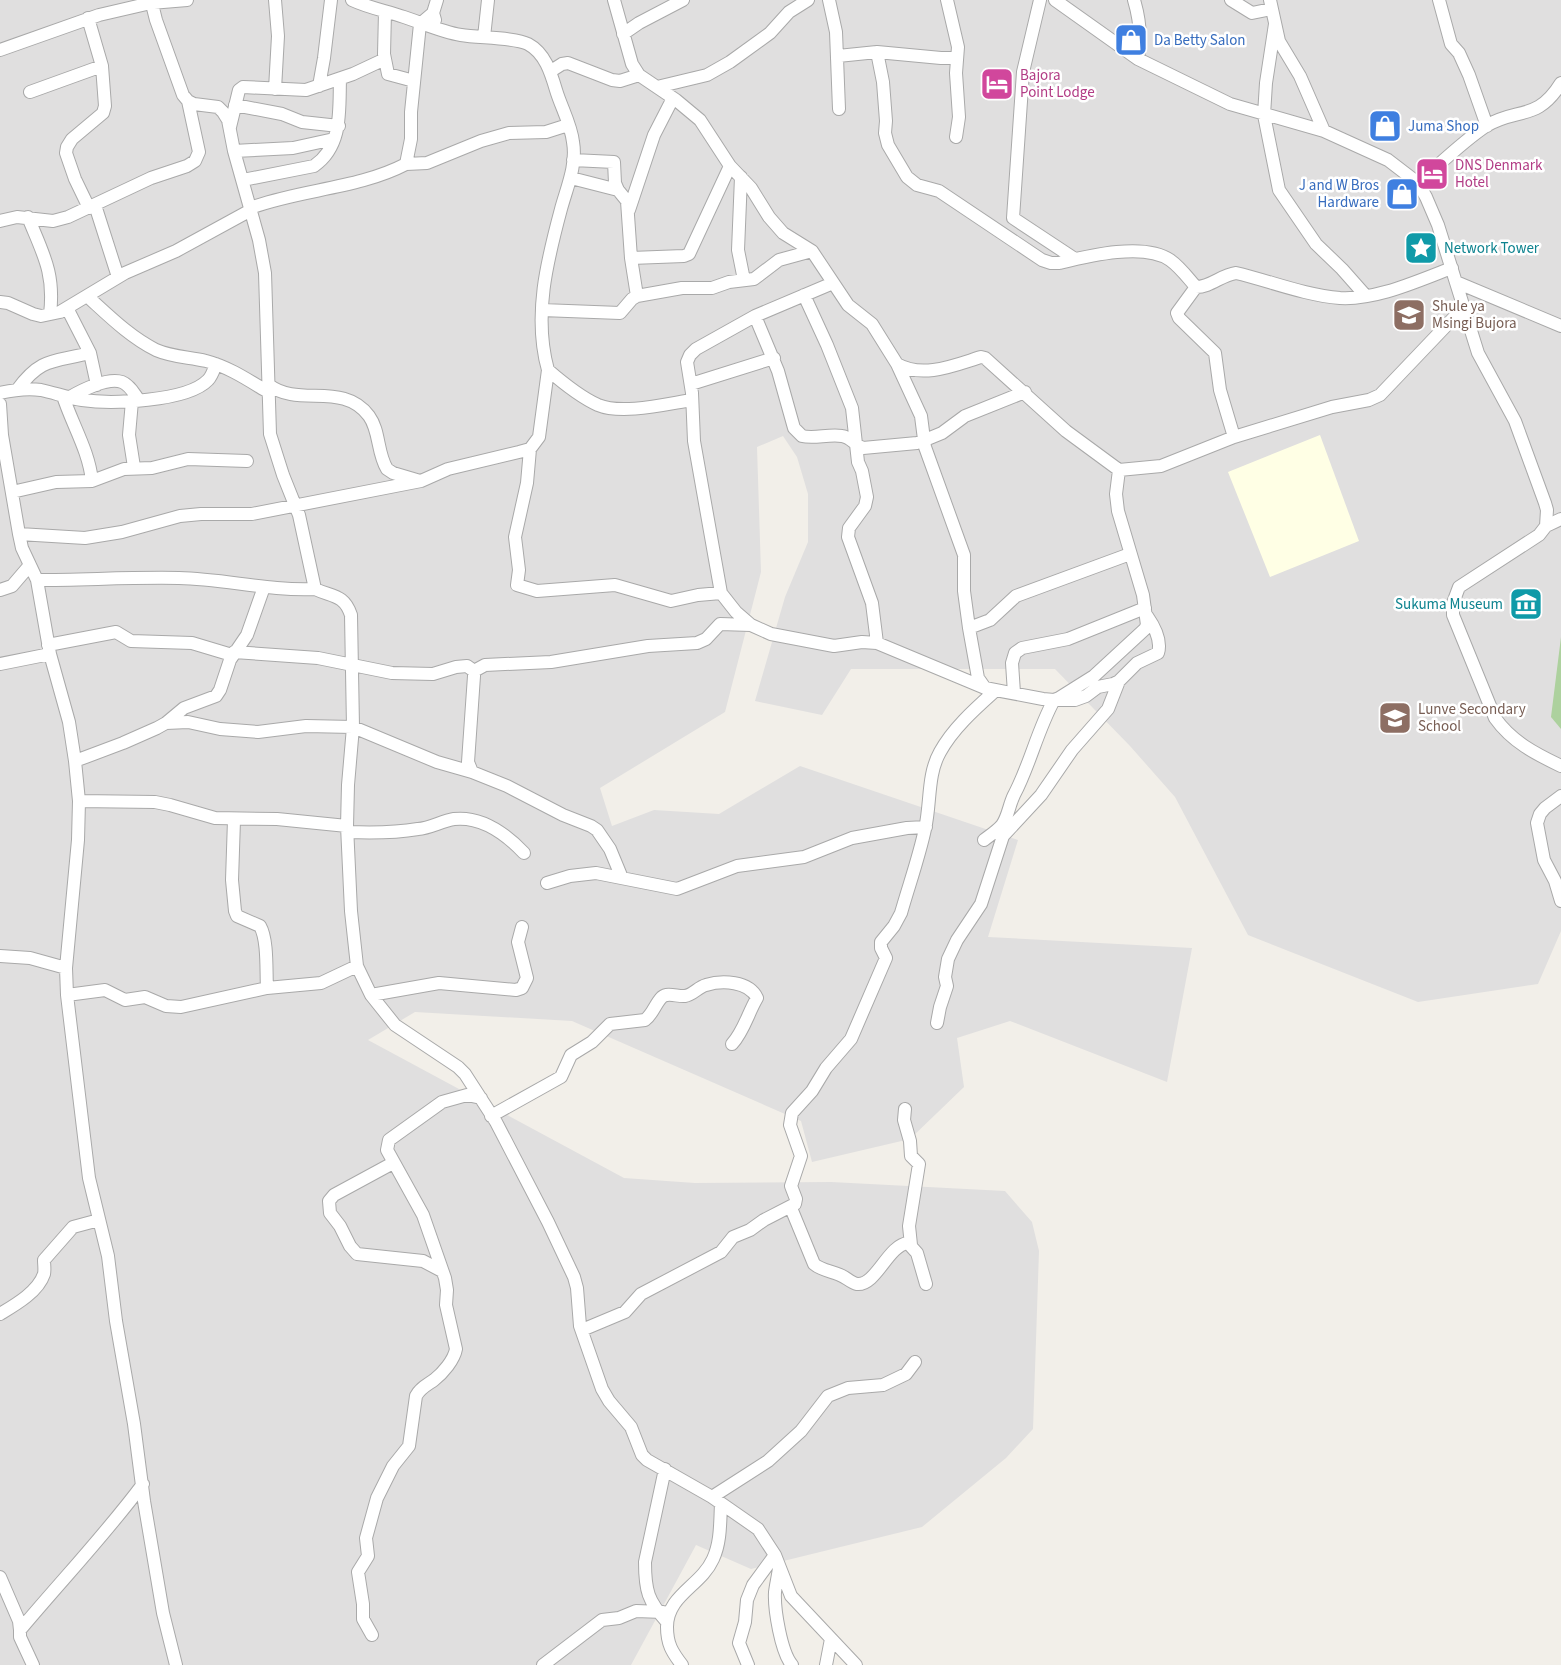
<svg xmlns="http://www.w3.org/2000/svg" width="1561" height="1665" font-family="'Source Sans 3',sans-serif">
  <style>
    .residential { fill: #e0dfdf }
    .education { fill: #ffffe5 }
    .forest { fill: #add19e }
    .lines { fill: none; stroke-linecap: round; stroke-linejoin: round }
    .minor-casing { stroke: #a9a9a9; stroke-width: 14 }
    .minor { stroke: #fff; stroke-width: 12 }
    .labels { text-anchor: middle; dominant-baseline: central; stroke-width: 5; stroke-linejoin: round; paint-order: stroke }
    .shop-label { font-size: 15px; fill: #366cbe; stroke: #fff; text-anchor: start }
    .hotel-label { font-size: 15px; fill: #b23c85; stroke: #fff; text-anchor: start }
    .culture-label { font-size: 15px; fill: #0d838f; stroke: #fff; text-anchor: start }
    .education-label { font-size: 15px; fill: #785e54; stroke: #fff; text-anchor: start }
  </style>
  <rect width="100%" height="100%" fill="#f2efe9"/>
  <path class="residential" d="M0,0H1561V931L1538,984L1418,1002L1248,935L1175,797L1130,746L1055,669H851L822,715L755,701L785,597L808,542V494L797,457L783,436L757,447L761,572L725,712L600,788L612,826L654,810L719,814L800,766L1018,840L988,937L1192,948L1167,1082L1010,1021L957,1038L964,1087L910,1139L812,1162L801,1121L572,1021L415,1012L368,1040L624,1178L695,1183L831,1182L1005,1191L1032,1222L1039,1251L1033,1429L1006,1458L922,1527L751,1569L696,1545L631,1665H0Z"/>
  <path class="education" d="M1320,435L1359,541L1270,577L1228,472Z"/>
  <path class="forest" d="M1561,637V729L1551,717Z"/>
  <g class="lines">
    <g class="minor-casing">
      <path id="minor" d="M151,0L156,20L183,95L188,101L194,104L218,107L223,112L228,120L234,151L259,240L265,273L270,434L283,475L299,515L315,589C332,597 344,594 351,615L353,727L348,785L347,826L351,911L357,966L371,995L395,1025L458,1067L465,1074L496,1122L548,1222L574,1277L577,1288L580,1326L602,1389L609,1401L631,1427L642,1455L647,1460L712,1497L758,1529L775,1555L791,1596L856,1665
        M275,0L278,36L275,89
        M352,0C369,8 387,11 404,17C422,23 443,32 461,35C478,38 514,37 528,44C545,53 551,73 556,90C561,107 571,124 573,142C577,165 567,187 561,209C547,261 533,316 548,370
        M614,0L632,64L639,75L676,100L700,120L730,166L751,188L769,217L783,233L812,251L848,305L872,324L897,364C923,379 955,365 981,357L985,358L1066,431L1119,470L1161,466L1234,437L1332,407L1369,400L1380,395L1463,308
        M829,0L836,32L839,109
        M947,0L958,47L956,73L959,117L956,137
        M1040,0L1023,72L1013,218L1075,259
        M1055,0L1138,59L1230,104L1324,131L1388,160L1418,183L1426,197L1438,225L1478,353L1515,421L1545,503L1547,510L1546,526L1539,535L1459,587L1453,603V615L1495,718C1512,742 1536,754 1561,766
        M1134,0C1140,20 1142,38 1138,59
        M1231,0L1252,13L1271,9
        M1270,0L1279,41L1300,76L1324,131
        M1439,0L1451,44L1459,53L1469,75L1487,126
        M385,12L384,54L388,74L414,81
        M88,18L102,66L105,106L103,113L72,139L67,147L66,153L75,179L89,208
        M435,20L433,13L437,0
        M1275,24L1266,83L1264,115L1279,190L1316,244L1342,269L1365,295
        M623,34L639,23L683,0
        M484,37L488,0
        M0,50L99,15L151,3L187,0
        M877,52L883,82L886,121L885,133L888,145L907,177L917,185L939,191L1042,260L1051,263H1059C1088,256 1144,242 1170,260C1180,267 1188,278 1196,287
        M838,56L877,52L941,58H957
        M551,71L562,64L568,63L612,80L620,81L639,75
        M319,86L324,58L331,0
        M657,87L707,75L730,62L770,33L789,12L808,0
        M30,92L102,66
        M235,105L282,114L302,122L339,126
        M230,127L239,90L243,87L306,90L353,74L385,59
        M234,151L293,148L334,139
        M573,160L614,162L615,183L618,190
        M406,164L427,163L481,141L509,133L546,132L568,125
        M741,177L738,250L744,280
        M571,178L618,190L627,201L631,258L637,296
        M243,180L314,166C343,146 339,110 340,79
        M1418,183C1440,164 1462,142 1486,126C1517,107 1537,122 1561,83
        M95,205L118,277
        M250,208C301,189 358,189 406,164L411,139V112L420,24L433,13
        M629,210L654,135L673,98
        M28,217C43,254 55,273 50,314
        M0,221L17,217L53,221L68,217L151,178L187,166L195,161L199,152L188,101
        M631,258L684,256L689,254L730,166
        M1456,282L1561,326
        M833,283L755,316L778,371L794,428L802,436C814,439 828,434 842,436C851,437 854,445 863,448L917,443L925,440L942,433L965,416L1025,392
        M804,295L827,345L852,408L858,462L862,471L867,497L865,506L849,528L848,537L872,603L877,643
        M87,296C109,316 130,337 156,350C172,357 189,357 206,361C229,367 248,380 268,392
        M0,302L8,303L33,314L41,316L60,312L125,273L176,251L251,210
        M67,308L90,353L97,385
        M542,310L620,313L632,299L637,296L682,288H712L729,282L754,279L779,260L812,251
        M755,316L696,349L690,355L687,362L692,393L694,441L721,593L736,612L751,625L771,634L834,646L862,642L877,643L985,688L1043,699L1054,700L1059,698L1094,676L1145,629L1147,625L1143,595L1118,511L1116,494L1119,470
        M897,364L921,416L925,447L964,555V591L969,628L978,678L985,688
        M691,384L774,358
        M269,385C299,408 343,381 369,416C380,431 377,453 387,469L393,473L420,481
        M17,390C41,357 54,362 90,353
        M0,393C13,390 28,388 41,390C55,393 68,398 82,400C110,404 187,402 208,380C212,376 214,369 216,364
        M63,396C72,424 89,451 92,481
        M70,397C82,390 108,377 122,382C130,385 134,394 139,400
        M132,401L129,435L134,467
        M0,404L2,435L19,534L22,548L37,580L50,654L69,722L75,761L79,801L78,840L66,968L67,995L89,1178L108,1256L116,1321L134,1424L144,1501L163,1613L176,1665
        M1234,437L1220,390L1215,353L1179,318L1177,313L1196,287C1211,287 1221,275 1236,273C1270,281 1304,295 1340,298C1377,300 1417,281 1452,268
        M530,449L527,483L515,537L519,570L517,585L537,591L615,585L671,601L698,595L721,593
        M12,492L56,482L92,481L124,469L152,468L188,459L247,461
        M1546,526L1561,519
        M19,534L85,538L122,532L180,516L201,514H252L421,481L448,469L519,452L530,449L539,437L548,370C563,383 580,397 598,405C622,415 666,404 692,400
        M37,580C84,580 132,577 179,578C225,579 269,591 315,589
        M0,590L12,586L30,565
        M969,628L990,620L1016,596L1130,554
        M48,645L116,632L131,641L192,643L232,655
        M234,652L318,658L392,673L433,674L456,667L467,666L474,671V676L468,762L472,772
        M0,664L50,654
        M474,671L485,665L551,662L648,646L697,643L706,639L720,624L751,625
        M1014,693L1012,663L1015,653L1022,648L1068,639L1145,608
        M166,723L188,722L220,729L258,732L306,726L353,727L437,762L472,772L507,786L563,815L591,826L597,830L610,849L622,878
        M75,761L123,743L157,728L166,723L184,708L216,696L220,690L230,660L247,635L264,587
        M1561,796L1545,808L1540,814L1537,823L1544,860L1555,881L1561,901
        M79,801L155,802L170,805L215,818L277,819L347,826
        M234,820L232,880L235,911L237,916L260,926C268,940 266,971 267,988
        M348,832C372,833 394,833 418,829C430,828 442,821 454,819C482,816 506,834 524,853
        M984,840C989,836 997,831 1002,825C1008,817 1009,805 1014,795C1030,765 1037,731 1054,700H1075L1086,696L1098,687L1113,684L1119,681L1137,663L1158,653C1162,640 1154,626 1147,616
        M547,883L570,876L596,873L677,889L737,866L804,857L852,838L907,828L926,827
        M0,956L30,958L66,968
        M67,995L105,990L125,1000L145,997L166,1006L181,1007L267,988L321,983L357,966
        M371,995L439,983L516,990L522,988L527,978L518,942L522,927
        M937,1023L940,1007L947,986L945,977L948,959L957,940L981,904L1003,836L1041,795L1072,750L1108,709L1119,681
        M905,1109L904,1120L910,1141L911,1156L919,1164L909,1226L911,1245
        M491,1116L561,1077L571,1055L592,1042L610,1024L645,1020C653,1014 655,1004 662,997C668,992 678,997 685,996C693,995 698,987 706,985C722,980 749,981 757,998C748,1013 744,1031 732,1044
        M393,1163L334,1195L329,1201L330,1213L340,1226L350,1246L357,1254L423,1261L442,1271
        M791,1208L814,1264C821,1270 831,1271 840,1275C846,1277 851,1283 857,1284C876,1286 888,1245 908,1243L917,1253L926,1284
        M0,1314C15,1305 38,1292 44,1274C45,1269 44,1265 44,1260L73,1227L99,1220
        M582,1330L625,1312L641,1294L721,1252L733,1237L750,1230L764,1220L795,1204L796,1199L791,1186L801,1156L790,1125L792,1113L812,1091L826,1068L851,1039L886,958L881,948V942L894,926L901,913C909,885 919,857 925,829C931,803 927,775 940,752C953,728 976,708 996,690
        M665,1469L645,1562C645,1591 648,1601 667,1622
        M712,1497L768,1461L801,1431L828,1396L848,1388L883,1385L906,1374L915,1362
        M779,1568C778,1576 776,1584 775,1592C774,1609 781,1652 792,1665
        M0,1577L19,1621L20,1630
        M372,1635L363,1619V1604L358,1572L368,1556L366,1538L377,1498L393,1466L409,1446L416,1396C420,1388 427,1385 434,1380C443,1373 454,1360 456,1349L446,1305L447,1290L445,1278L423,1215L387,1150L389,1140L442,1102L467,1095L481,1098
        M33,1665L20,1637V1630C61,1581 105,1535 143,1484
        M543,1665L602,1620L619,1618L636,1611L663,1612
        M682,1665C672,1652 667,1644 667,1627C667,1595 701,1586 713,1559C721,1542 720,1522 721,1504
        M748,1665L739,1643L745,1622L747,1600L753,1585L775,1555
        M826,1665L831,1639"/>
    </g>
    <use href="#minor" class="minor"/>
  </g>
  <defs>
    <g id="shop-square" transform="scale(1.725)"><rect x="-9" y="-9" width="18" height="18" rx="4" fill="#3f7fe0" stroke="#fff"/><path d="M-5-2.5h2.3a2.7 3.5 0 0 1 5.4 0H5L5.5 6h-11ZM-1.5-2.5h3a1.5 2.3 0 0 0-3 0Z" fill="#fff"/></g>
    <g id="hotel-square" transform="scale(1.725)"><rect x="-9" y="-9" width="18" height="18" rx="4" fill="#d1479c" stroke="#fff"/><path d="M-6-4.5h1.5V1H6V5H4.5V3h-9V5H-6ZM-4 0a1.8 1.8 0 1 1 3.6 0ZM.5 0V-2.5h3Q6-2.5 6 0Z" fill="#fff"/></g>
    <g id="sight-square" transform="scale(1.725)"><rect x="-9" y="-9" width="18" height="18" rx="4" fill="#0f9aa8" stroke="#fff"/><path d="M0-6L1.8-2.2L6-1.7L2.9 1.2L3.7 5.4L0 3.3L-3.7 5.4L-2.9 1.2L-6-1.7L-1.8-2.2Z" fill="#fff"/></g>
    <g id="school-square" transform="scale(1.725)"><rect x="-9" y="-9" width="18" height="18" rx="4" fill="#8d6e63" stroke="#fff"/><path d="M0-5L7-2L0 1L-7-2ZM-4 1L0 2.5L4 1V4Q0 6-4 4Z" fill="#fff"/></g>
    <g id="museum-square" transform="scale(1.725)"><rect x="-9" y="-9" width="18" height="18" rx="4" fill="#0f9aa8" stroke="#fff"/><path d="M0-6L6-3V-2H-6V-3ZM-5-1h2V3h-2ZM-1-1h2V3h-2ZM3-1h2V3H3ZM-6 4H6V6H-6Z" fill="#fff"/></g>
  </defs>
  <g fill-rule="evenodd">
    <use href="#shop-square" x="1131" y="40"/>
    <use href="#hotel-square" x="997" y="84"/>
    <use href="#shop-square" x="1385" y="126"/>
    <use href="#hotel-square" x="1432" y="174"/>
    <use href="#shop-square" x="1402" y="194"/>
    <use href="#sight-square" x="1421" y="248"/>
    <use href="#school-square" x="1409" y="315"/>
    <use href="#museum-square" x="1526" y="604"/>
    <use href="#school-square" x="1395" y="718"/>
  </g>
  <g class="labels">
    <g class="shop-label">
      <text x="1154" y="40">Da Betty Salon</text>
      <text x="1408" y="126">Juma Shop</text>
      <text x="1379" y="185" text-anchor="end">J and W Bros<tspan x="1379" dy="17">Hardware</tspan></text>
    </g>
    <g class="hotel-label">
      <text x="1020" y="75">Bajora<tspan x="1020" dy="17">Point Lodge</tspan></text>
      <text x="1455" y="165">DNS Denmark<tspan x="1455" dy="17">Hotel</tspan></text>
    </g>
    <g class="culture-label">
      <text x="1444" y="248">Network Tower</text>
      <text x="1503" y="604" text-anchor="end">Sukuma Museum</text>
    </g>
    <g class="education-label">
      <text x="1432" y="306">Shule ya<tspan x="1432" dy="17">Msingi Bujora</tspan></text>
      <text x="1418" y="709">Lunve Secondary<tspan x="1418" dy="17">School</tspan></text>
    </g>
  </g>
</svg>
